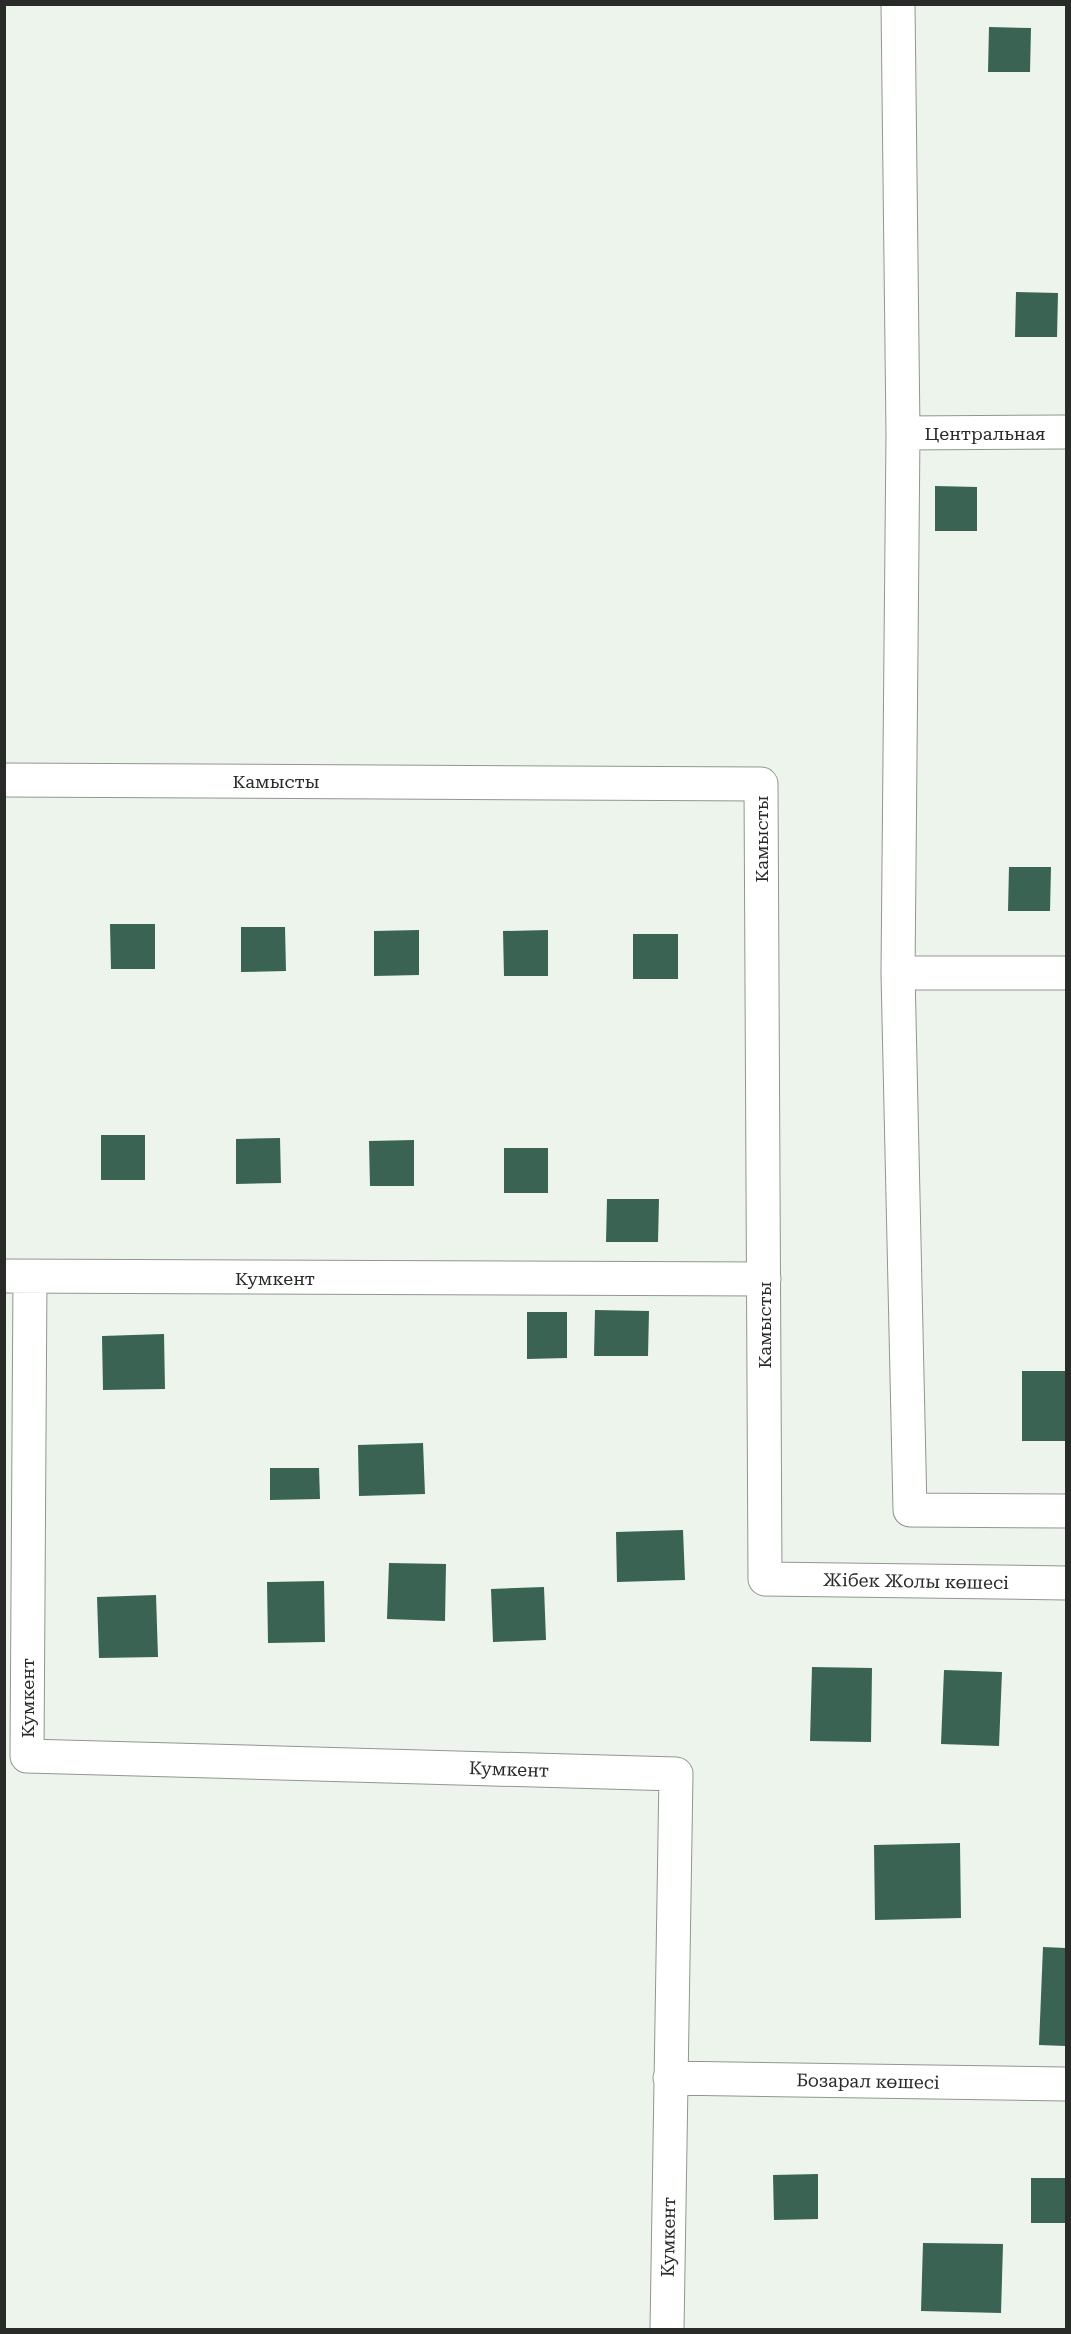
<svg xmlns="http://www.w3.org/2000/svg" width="1071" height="2334" font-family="'Roboto Serif',serif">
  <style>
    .building { fill: #3a6353 }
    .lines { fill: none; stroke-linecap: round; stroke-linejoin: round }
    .street-casing { stroke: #90978f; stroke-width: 35 }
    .street { stroke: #fff; stroke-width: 33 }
    .labels { text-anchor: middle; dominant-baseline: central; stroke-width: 6; stroke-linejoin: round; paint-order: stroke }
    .street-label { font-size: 18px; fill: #282b28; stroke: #fff }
  </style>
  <rect width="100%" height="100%" fill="#ecf4eb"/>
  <path class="building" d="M989,27L1031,28L1030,72H988Z
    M1016,292L1058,293L1057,337H1015Z
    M935,486L977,487V531H935Z
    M1009,867H1051L1050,911H1008Z
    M110,924H155V969H111Z
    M241,927H285L286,971L241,972Z
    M419,930V975L374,976V931Z
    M548,930V976H504L503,931Z
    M633,934H678V979H633Z
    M101,1135H145V1180H101Z
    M280,1138L281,1183L236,1184V1139Z
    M414,1140V1186H370L369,1141Z
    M504,1148H548V1193H504Z
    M607,1199H659L658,1242H606Z
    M595,1310L649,1311L648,1356H594Z
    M527,1312H567V1358L527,1359Z
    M164,1334L165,1389L103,1390L102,1336Z
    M1022,1371H1066V1441H1022Z
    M423,1443L425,1494L359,1496L358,1445Z
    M270,1468H319L320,1499L270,1500Z
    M683,1530L685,1580L617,1582L616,1532Z
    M389,1563L446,1564L445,1621L387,1619Z
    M324,1581L325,1642L268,1643L267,1582Z
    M544,1587L546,1640L493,1642L491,1589Z
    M156,1595L158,1657L99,1658L97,1597Z
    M812,1667L872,1668L871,1742L810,1741Z
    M944,1670L1002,1672L999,1746L941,1744Z
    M960,1843L961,1918L875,1920L874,1845Z
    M1043,1947L1066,1948V2046L1039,2045Z
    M818,2174V2219L774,2220L773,2175Z
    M1031,2178H1066V2223H1031Z
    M923,2243L1003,2244L1001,2313L921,2311Z"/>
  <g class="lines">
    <g class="street-casing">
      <path id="street" d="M898,4L903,433L898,973L910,1510L1066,1511
        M903,433L1066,432
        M4,780L761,784L765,1579L1066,1583
        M898,973H1066
        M4,1276L764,1279
        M30,1277L27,1756L676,1774L667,2330
        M670,2078L1066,2084"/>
    </g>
    <use href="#street" class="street"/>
  </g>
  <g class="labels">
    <g class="street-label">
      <text x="985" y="433">Центральная</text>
      <text x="276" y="781">Камысты</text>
      <text transform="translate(761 839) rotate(-90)">Камысты</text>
      <text x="275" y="1278">Кумкент</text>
      <text transform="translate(764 1325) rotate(-90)">Камысты</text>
      <text transform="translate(916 1581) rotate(1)">Жібек Жолы көшесі</text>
      <text transform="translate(27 1698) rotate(-90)">Кумкент</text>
      <text transform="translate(509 1769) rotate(2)">Кумкент</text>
      <text transform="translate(868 2081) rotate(1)">Бозарал көшесі</text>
      <text transform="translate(668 2237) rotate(-89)">Кумкент</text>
    </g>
  </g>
  <rect width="1071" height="2334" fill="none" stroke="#282b28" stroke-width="12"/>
</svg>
